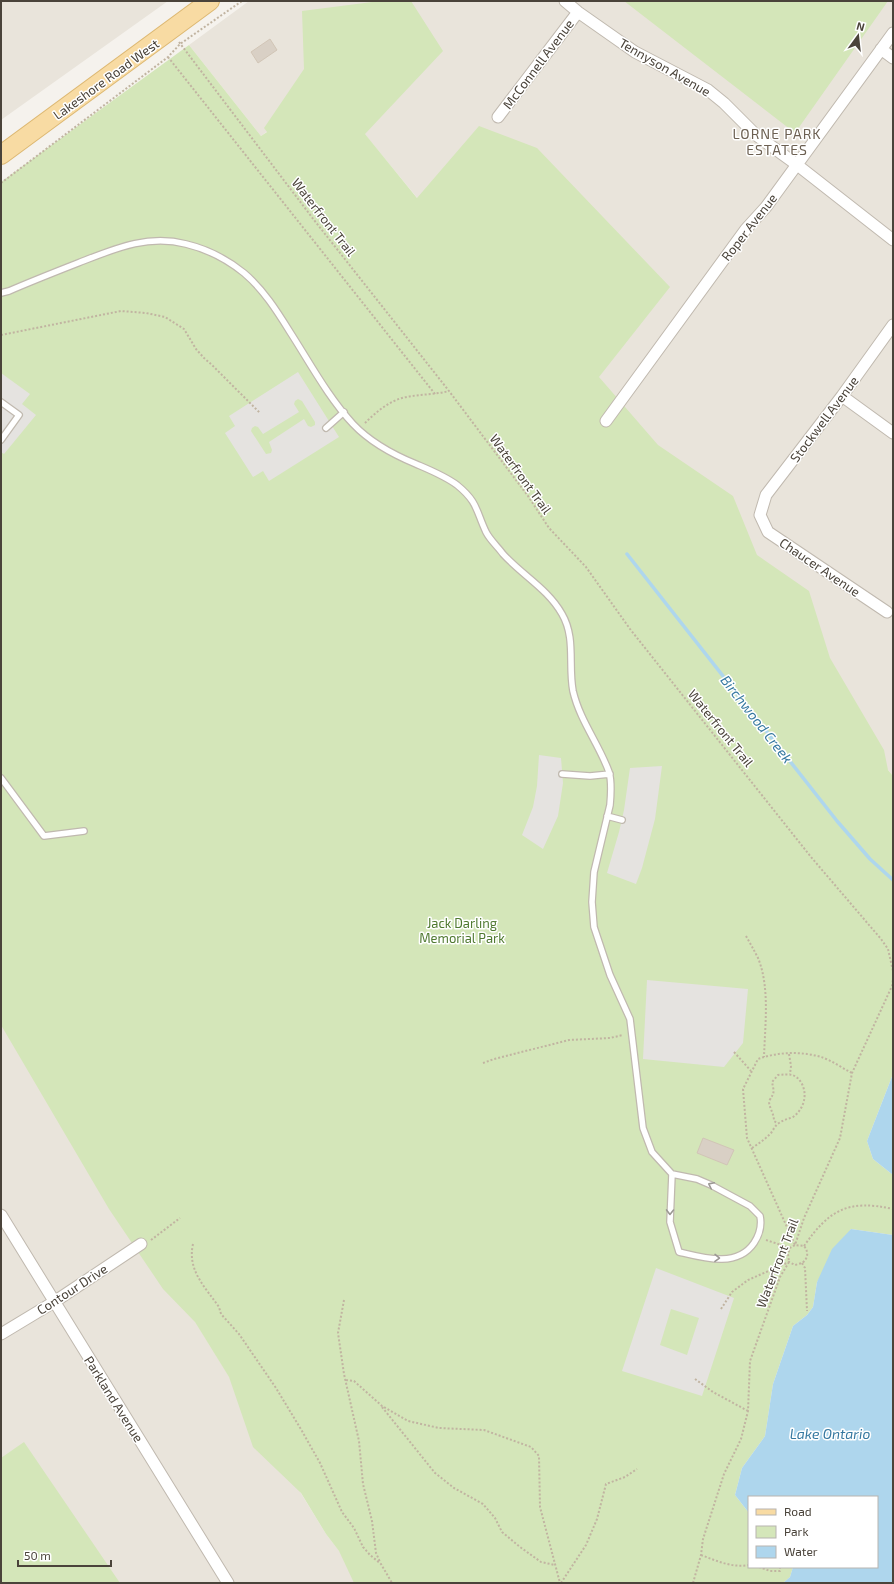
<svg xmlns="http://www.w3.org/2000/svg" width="894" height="1584" font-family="'Exo 2',sans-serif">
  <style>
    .residential { fill: #e9e4db }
    .green { fill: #d4e6b9 }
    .parking { fill: #e5e3e0; fill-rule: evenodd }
    .water { fill: #aed6ed }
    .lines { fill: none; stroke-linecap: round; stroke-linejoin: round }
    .stream { stroke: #aed6ed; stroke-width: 3.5 }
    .building { fill: #d9d0c5; stroke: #d1c5b6 }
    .service-casing { stroke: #c0b9af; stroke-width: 8 }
    .minor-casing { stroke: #c0b9af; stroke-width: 13 }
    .primary-casing { stroke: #ddb872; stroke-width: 20 }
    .path { stroke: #c1b4a1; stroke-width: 2; stroke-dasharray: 2 2; stroke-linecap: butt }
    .service { stroke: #fff; stroke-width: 5.5 }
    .minor { stroke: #fff; stroke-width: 11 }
    .primary { stroke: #f8dba3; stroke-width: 18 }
    .oneway { stroke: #9b9893 }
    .labels { text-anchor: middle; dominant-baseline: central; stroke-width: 3; stroke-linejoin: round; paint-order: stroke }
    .street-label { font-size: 13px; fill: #4a433a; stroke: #fff }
    .park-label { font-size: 13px; fill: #4f7930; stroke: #fff }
    .neighbourhood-label { font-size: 14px; letter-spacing: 1px; fill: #6c6052; stroke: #fff }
    .water-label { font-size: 14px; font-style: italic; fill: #3578a0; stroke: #fff }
  </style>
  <rect width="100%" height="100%" fill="#f5f2ed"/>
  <path class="residential" d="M1,1H168L1,120Z
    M249,1H893V776L326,87L261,136L189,45Z
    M1,991L140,1232L326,1534L364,1583H88L1,1533Z"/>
  <path class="green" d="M380,1H411L443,51L365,134L417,198L479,126L537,148L670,287L599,377L658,445L733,496L757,555L809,591L830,658L884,750L888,770L893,776V1074L867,1141L873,1159L893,1175V1235L851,1229L817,1282L813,1307L807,1315L793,1326L773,1384L765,1436L742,1468L735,1495L749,1513V1567H793L790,1577L783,1583H354L339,1551L326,1534L301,1493L253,1447L229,1377L195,1322L163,1289L109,1209L1,1025V182L189,45L261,136L267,132L264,128L304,69L302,11Z
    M624,1H888L795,133Z
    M24,1442L120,1583H1V1458Z"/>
  <path class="parking" d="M298,372L339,437L269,481L263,471L253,477L225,433L235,426L229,416ZM298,399L302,401L315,422V425L311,427L308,426L304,419L269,442L272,450L271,453L266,454L251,431L252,428L255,426L258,427L263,434L299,412L294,404L295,401Z
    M1,373L30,394L22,404L36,415L4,454L1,452Z
    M539,755L561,758L563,783L558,816L543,849L522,835L533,807L537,786Z
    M662,766L655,819L642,868L636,884L607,873L619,832L624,810L630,768Z
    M647,980L748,989L743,1043L724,1067L643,1059Z
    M656,1268L734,1298L702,1396L622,1371ZM671,1309L699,1318L687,1355L660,1345Z"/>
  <path class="water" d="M893,1074V1175L873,1159L867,1141Z
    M851,1229L893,1235V1583H783L790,1577L793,1567H877V1497H749V1513L735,1495L742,1468L765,1436L773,1384L793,1326L807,1315L813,1307L817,1282L832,1249Z"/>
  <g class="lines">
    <path class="stream" d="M627,554L837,821L870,859L893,880"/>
  </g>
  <path class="building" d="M270,39L277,50L258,63L251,52Z
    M703,1138L734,1150L727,1165L697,1153Z"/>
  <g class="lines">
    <g class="service-casing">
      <path id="service" d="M1,293L9,291C32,281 55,272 78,263C114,249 147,234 186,244C207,249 228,260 244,273C263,289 277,311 290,332C310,363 328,397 353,424C370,442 394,455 416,464C430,470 445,476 457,485C478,502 476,511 486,532C490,540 498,547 503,554C522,575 548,589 562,614C576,638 568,665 573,691C580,721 599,744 609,772C612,782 611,794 610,805L594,872L592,902L594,927L610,975L630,1019L643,1128L652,1152L672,1174L697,1179L711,1185L750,1206L760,1216C762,1226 760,1234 754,1243C737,1268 704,1258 679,1252L670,1222L672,1174
        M1,402L19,415L1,440
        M326,428L344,412
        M562,774L590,776L610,774
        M1,778L44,836L84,831
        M607,816L622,820"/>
    </g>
    <g class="minor-casing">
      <path id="minor" d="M565,1L578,12L635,52L708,90L724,103L756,135L796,164L893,240
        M881,49L893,58
        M498,117L578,12
        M842,396L893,433
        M606,421L746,229L766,207L893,33
        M887,612L768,532L760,515L766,495L842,396L893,325
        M1,1215L228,1583
        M1,1334L54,1302L141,1244"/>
    </g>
    <g class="primary-casing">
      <path id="primary" d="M1,155L210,1"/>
    </g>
    <path class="path" d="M179,42L314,220L449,391L528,496L549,528L586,567L630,629L811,857L881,939L888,949L893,971
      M168,57L435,394
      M1,183L168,57L180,44L242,1
      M1,335L121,311L146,313L165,317L184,329L196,349L204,358L212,365L260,413
      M365,423C375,413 388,402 402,398C417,394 434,395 449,391
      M746,936C750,943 754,950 758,958C770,987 765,1025 764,1057
      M734,1052L751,1071
      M789,1054L791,1066L790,1074
      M483,1063L494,1059L569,1040L610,1038L623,1035
      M752,1148C758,1144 764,1140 769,1135C773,1132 774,1126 779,1123C783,1120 788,1119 793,1117C803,1110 808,1096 802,1084C796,1073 789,1074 778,1075L772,1082C774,1092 775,1092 769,1101C769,1108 774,1113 774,1121L777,1123
      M151,1240L180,1218
      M766,1240L790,1248
      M193,1244C187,1270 205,1287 219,1307L221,1314L239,1334L276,1388L302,1431L320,1463L342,1512L354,1528L363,1547L370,1555L381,1564L392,1583
      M804,1246C829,1210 848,1199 893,1209
      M802,1263L805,1268L807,1311
      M344,1300L338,1333L344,1374L359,1441L363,1484L372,1521L376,1553L380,1562
      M721,1309L732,1292L748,1280L789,1262L795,1265L802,1263C808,1259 809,1252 804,1246L795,1245L747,1138L743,1089L758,1059C777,1052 801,1051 821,1057C831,1060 842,1068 852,1073
      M695,1379L713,1392L748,1411
      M346,1380L354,1381L382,1406L408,1421L439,1428L484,1430L531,1447L539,1456L540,1507L560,1583
      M382,1407L435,1473L454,1488L483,1504L495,1518L502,1532L520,1547L541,1562L555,1565
      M701,1555C717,1561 732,1568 749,1565
      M759,1567L770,1571H780V1567
      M561,1583L586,1545L597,1519L606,1484L625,1477L637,1469
      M693,1583L701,1555L703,1539L724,1474L741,1439L748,1411L750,1361L780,1277L789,1262L788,1254L790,1248L795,1245L804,1218L840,1138L852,1073L892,986L893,979"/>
    <use href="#service" class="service"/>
    <use href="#minor" class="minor"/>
    <use href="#primary" class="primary"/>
  </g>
  <defs><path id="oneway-chevron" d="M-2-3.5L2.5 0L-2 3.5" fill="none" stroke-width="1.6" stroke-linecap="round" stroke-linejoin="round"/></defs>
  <g class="oneway">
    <use href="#oneway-chevron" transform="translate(711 1185) rotate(-154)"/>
    <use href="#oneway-chevron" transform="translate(670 1212) rotate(91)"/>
    <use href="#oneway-chevron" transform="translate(717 1258) rotate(1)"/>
  </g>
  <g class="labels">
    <g class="street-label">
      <text transform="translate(538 64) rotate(-53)">McConnell Avenue</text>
      <text transform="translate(665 67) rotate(30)">Tennyson Avenue</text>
      <text transform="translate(106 79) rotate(-36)">Lakeshore Road West</text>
      <text transform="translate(324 217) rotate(52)">Waterfront Trail</text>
      <text transform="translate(749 227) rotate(-52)">Roper Avenue</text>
      <text transform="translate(824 419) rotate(-53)">Stockwell Avenue</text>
      <text transform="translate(521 474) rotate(54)">Waterfront Trail</text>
      <text transform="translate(820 567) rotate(34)">Chaucer Avenue</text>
      <text transform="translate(721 728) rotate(51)">Waterfront Trail</text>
      <text transform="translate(777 1263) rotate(-69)">Waterfront Trail</text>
      <text transform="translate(72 1289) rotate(-33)">Contour Drive</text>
      <text transform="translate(114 1399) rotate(58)">Parkland Avenue</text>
    </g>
    <g class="park-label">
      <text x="462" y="923">Jack Darling<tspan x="462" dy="15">Memorial Park</tspan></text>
    </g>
    <g class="neighbourhood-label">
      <text x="777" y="133">LORNE PARK<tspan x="777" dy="16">ESTATES</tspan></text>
    </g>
    <g class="water-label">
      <text transform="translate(757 719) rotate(52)">Birchwood Creek</text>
      <text x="830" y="1433">Lake Ontario</text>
    </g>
  </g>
  <rect width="894" height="1584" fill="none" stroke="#4a433a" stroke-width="4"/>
  <rect x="748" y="1496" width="130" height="72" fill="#ffffff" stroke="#b7b4b0"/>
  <rect x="756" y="1509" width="20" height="6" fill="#f8dba3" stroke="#b7b4b0"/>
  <text x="784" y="1516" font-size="12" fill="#4a433a">Road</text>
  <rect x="756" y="1526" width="20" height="12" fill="#d4e6b9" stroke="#b7b4b0"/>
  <text x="784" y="1536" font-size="12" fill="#4a433a">Park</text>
  <rect x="756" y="1546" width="20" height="12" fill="#aed6ed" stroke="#b7b4b0"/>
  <text x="784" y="1556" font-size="12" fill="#4a433a">Water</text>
  <g transform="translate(858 36) rotate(15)" stroke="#ffffff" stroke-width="3" paint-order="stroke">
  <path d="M0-3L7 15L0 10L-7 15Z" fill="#4a433a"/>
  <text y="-6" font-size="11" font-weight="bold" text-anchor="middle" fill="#4a433a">N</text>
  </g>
  <path d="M18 1560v6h93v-6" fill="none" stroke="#4a433a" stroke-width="2"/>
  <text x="24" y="1560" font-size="12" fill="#4a433a" stroke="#ffffff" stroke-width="3" paint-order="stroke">50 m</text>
</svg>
